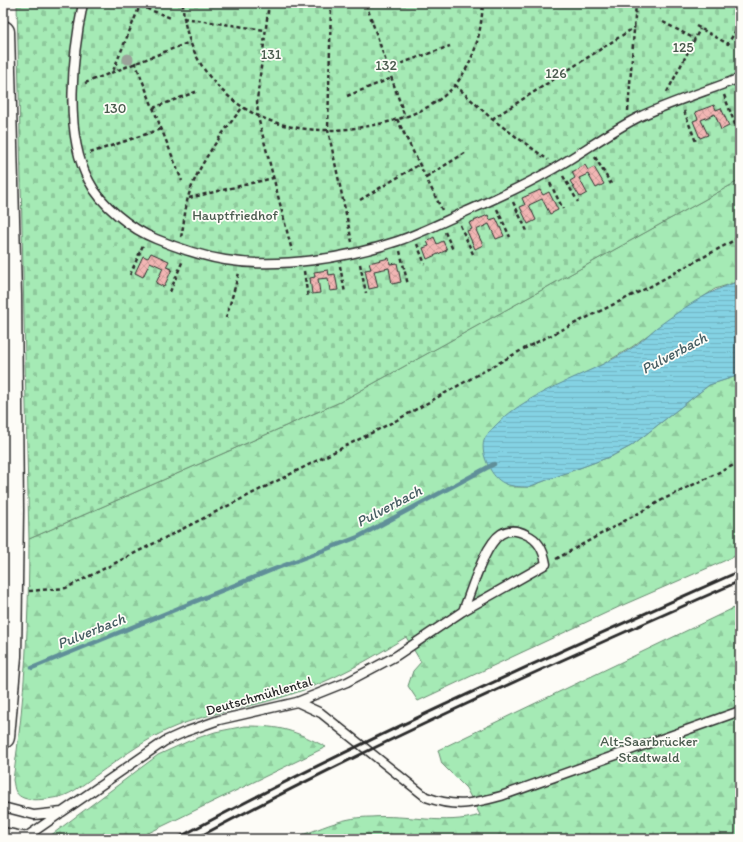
<svg xmlns="http://www.w3.org/2000/svg" width="743" height="842" font-family="Itim,sans-serif">
  <style>
    .forest { fill: url(#forest-firs); stroke: #688a70 }
    .cemetery { fill: url(#cemetery-stones); stroke: #688a70 }
    .water { fill: url(#water-rules); stroke: #608f99 }
    .lines { fill: none; stroke-linecap: round; stroke-linejoin: round }
    .stream { stroke: #608f99; stroke-width: 4.5 }
    .building { fill: url(#building-cross-hatch); stroke: #2b2b2b }
    .service-casing { stroke: #2b2b2b; stroke-width: 11 }
    .secondary-casing { stroke: #2b2b2b; stroke-width: 25 }
    .path { stroke: #2b2b2b; stroke-width: 2.5; stroke-dasharray: 4 3; stroke-linecap: butt }
    .service { stroke: #fdfcf7; stroke-width: 8 }
    .secondary { stroke: #fdfcf7; stroke-width: 22 }
    .rail { stroke: #2b2b2b; stroke-width: 3 }
    .tree { fill: #9ba39a }
    .labels { text-anchor: middle; dominant-baseline: central; stroke-width: 3.5; stroke-linejoin: round; paint-order: stroke }
    .park-label { font-size: 14px; fill: #4a5b4e; stroke: #fdfcf7 }
    .street-label { font-size: 14px; fill: #2b2b2b; stroke: #fdfcf7 }
    .water-label { font-size: 15px; font-style: italic; fill: #465d62; stroke: #fdfcf7 }
  </style>
  <defs>
    <pattern id="forest-firs" width="22" height="20" patternUnits="userSpaceOnUse"><rect width="22" height="20" fill="#a5eab5"/><path d="M5 1l3.5 6h-7zM16 11l3.5 6h-7z" fill="#8ec99c"/></pattern>
    <pattern id="cemetery-stones" width="16" height="16" patternUnits="userSpaceOnUse"><rect width="16" height="16" fill="#a5eab5"/><path d="M2 7V4a2 2 0 0 1 4 0v3zM10 15v-3a2 2 0 0 1 4 0v3z" fill="#8ec99c"/></pattern>
    <pattern id="water-rules" width="6" height="5" patternUnits="userSpaceOnUse"><rect width="6" height="5" fill="#84d2e3"/><path d="M0 2.5h6" fill="none" stroke="#72b4c3"/></pattern>
    <pattern id="building-cross-hatch" width="8" height="8" patternUnits="userSpaceOnUse"><rect width="8" height="8" fill="#f2b6b4"/><path d="M0 0l8 8M0 8l8-8" fill="none" stroke="#d09d9b"/></pattern>
  </defs>
  <rect width="100%" height="100%" fill="#fdfcf7"/>
  <filter id="ink" filterUnits="userSpaceOnUse"><feTurbulence type="fractalNoise" baseFrequency=".025" numOctaves="2"/><feDisplacementMap in="SourceGraphic" scale="8" xChannelSelector="R" yChannelSelector="G"/><feConvolveMatrix kernelMatrix="1 2 1 2 8 2 1 2 1" color-interpolation-filters="sRGB"/></filter>
  <g filter="url(#ink)">
    <path class="forest" d="M740,180V281L715,289L657,328L632,347L598,367L544,392L506,416L514,487H528L612,456L631,446L709,385L740,375V554L623,605L418,701L408,686L413,671L421,662L406,637C370,659 333,681 292,694C249,709 203,712 161,733C139,744 118,760 98,774C86,782 73,794 59,797C47,799 23,804 16,792C14,789 14,784 13,780C25,700 29,619 29,539L340,402Z
      M740,605V839H285C302,837 318,828 335,823C346,819 359,817 371,817C408,814 444,826 480,815L466,788L442,764L438,750Z
      M245,726C282,726 293,730 326,747L136,839H46L158,755L189,741L215,732Z"/>
    <path class="cemetery" d="M17,3H740V180L340,402L29,539Z"/>
    <path class="water" d="M740,281V375L709,385L631,446L612,456L528,487C511,487 499,485 490,469C485,460 479,445 487,435C523,390 586,378 632,348C641,342 648,335 656,328C683,308 708,291 740,281Z"/>
    <g class="lines">
      <path class="stream" d="M32,668L272,570L358,537L494,464"/>
    </g>
    <path class="building" d="M714,105L716,110L721,108L729,126L721,130L715,114L701,120L708,135L700,138L693,121L698,119L695,112Z
      M585,165L588,170L594,167L604,184L596,188L588,174L579,178L587,193L580,197L570,181L575,178L572,172Z
      M540,190L543,195L549,192L558,210L550,214L542,199L529,205L536,220L528,224L520,207L525,205L522,198Z
      M488,215L490,220L496,218L504,236L496,239L489,224L476,230L483,245L475,249L467,231L472,229L469,223Z
      M434,237L437,244L443,241L447,250L427,259L423,248L429,246L427,241Z
      M151,253L169,261L166,267L172,269L164,287L156,283L163,268L150,262L143,277L135,273L143,256L148,258Z
      M389,258L390,264L397,263L401,282L392,284L389,268L374,271L378,287L369,289L365,270L371,269L369,263Z
      M328,270L329,275L335,274L338,290L330,291L328,278L318,279L320,293L312,294L310,278L315,277L314,272Z"/>
    <g class="lines">
      <g class="service-casing">
        <path id="service" d="M83,3C73,53 63,134 89,181C101,205 131,229 156,239C178,248 201,256 225,260C279,269 347,258 398,241C421,233 443,222 465,212C492,200 520,188 546,173C578,156 607,133 639,117C671,102 707,91 740,78
          M297,702L321,713L426,797C456,808 471,804 501,796L740,711
          M3,807L34,815L62,812
          M3,832L27,837
          M23,839L165,741L185,732L219,720L297,702L347,682L396,656L463,611L546,564C544,552 539,540 527,535C518,530 509,529 501,534C484,545 471,592 463,611"/>
      </g>
      <g class="secondary-casing">
        <path id="secondary" d="M3,32L10,295L12,510L10,656L3,737"/>
      </g>
      <path class="path" d="M183,3C183,29 193,55 209,76C252,130 314,138 379,124C407,118 437,107 456,84C475,60 481,33 483,3
        M269,3L257,100L258,117L292,251
        M331,3L328,130L352,242
        M366,4L405,117
        M140,6L171,18
        M183,18L265,30
        M663,22L695,39
        M696,26L728,44L740,23
        M135,62L182,181
        M388,68L450,46
        M113,71L141,3
        M85,83L190,42
        M455,85L492,119L548,160
        M667,92L700,29
        M724,95L736,127
        M347,96L392,78
        M153,108L198,91
        M628,111L636,3
        M684,111L696,142
        M397,119L442,210
        M492,119L635,27
        M90,153L161,129
        M595,157L611,184
        M563,176L578,202
        M426,177L465,153
        M550,183L563,209
        M189,198L273,178
        M360,200L420,164
        M513,202L527,231
        M497,209L510,237
        M460,225L473,254
        M445,232L453,250
        M181,237C184,224 185,210 188,197C199,163 220,136 242,108
        M417,244L425,264
        M400,251L408,285
        M360,264L366,293
        M340,266L345,293
        M304,271L308,298
        M130,275L143,245
        M170,292L183,260
        M226,318L239,273
        M556,559L664,499L740,462
        M29,591L66,588L397,420L529,346L649,287L740,237"/>
      <use href="#service" class="service"/>
      <use href="#secondary" class="secondary"/>
      <path class="rail" d="M176,839C359,740 550,656 740,571
        M195,839C372,744 556,662 740,581"/>
    </g>
    <circle class="tree" cx="128" cy="59" r="5.5"/>
  </g>
  <g class="labels">
    <g class="park-label">
      <text x="683" y="47">125</text>
      <text x="271" y="54">131</text>
      <text x="386" y="65">132</text>
      <text x="556" y="73">126</text>
      <text x="115" y="108">130</text>
      <text x="235" y="215">Hauptfriedhof</text>
      <text x="649" y="741">Alt-Saarbrücker<tspan x="649" dy="16">Stadtwald</tspan></text>
    </g>
    <g class="street-label">
      <text transform="translate(259 696) rotate(-16)">Deutschmühlental</text>
    </g>
    <g class="water-label">
      <text transform="translate(674 353) rotate(-28)">Pulverbach</text>
      <text transform="translate(389 506) rotate(-28)">Pulverbach</text>
      <text transform="translate(91 631) rotate(-22)">Pulverbach</text>
    </g>
  </g>
  <rect width="743" height="842" fill="none" stroke="#fdfcf7" stroke-width="16"/>
  <rect x="8" y="8" width="727" height="826" fill="none" stroke="#2b2b2b" stroke-width="1.5" filter="url(#ink)"/>
</svg>
